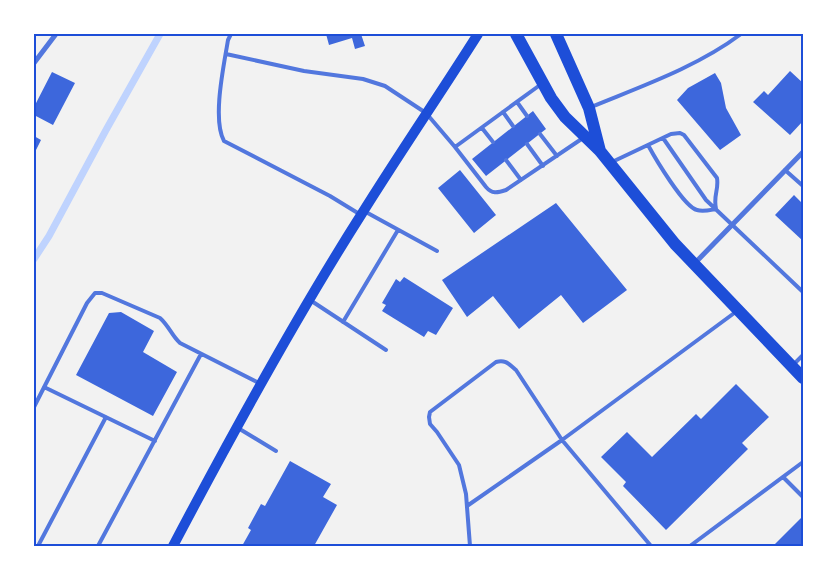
<svg xmlns="http://www.w3.org/2000/svg" width="837" height="580" font-family="Lora,serif">
  <style>
    .lines { fill: none; stroke-linecap: round; stroke-linejoin: round }
    .stream { stroke: #bfd3fe; stroke-width: 7 }
    .building { fill: #3d67dc }
    .service { stroke: #5277de; stroke-width: 4 }
    .minor { stroke: #5277de; stroke-width: 5 }
    .secondary { stroke: #1d4ed8; stroke-width: 10 }
    .primary { stroke: #1d4ed8; stroke-width: 12 }
    .neatline { fill: none; stroke: #1d4ed8; stroke-width: 2 }
  </style>
  <rect width="100%" height="100%" fill="#f2f2f2"/>
  <g class="lines">
    <path class="stream" d="M34,259L49,236L106,130L160,34"/>
  </g>
  <path class="building" d="M326,34H361L365,46L355,49L352,38L329,45Z
    M790,71L803,83V121L790,135L753,102L764,91L768,95Z
    M52,72L75,83L53,125L34,115V107Z
    M715,73L721,83L726,108L741,135L720,150L677,100L688,88Z
    M533,111L546,129L486,176L472,159Z
    M34,136L41,140L34,154Z
    M460,170L496,215L474,233L438,188Z
    M794,195L803,204V241L775,215Z
    M556,203L627,290L583,323L561,295L519,329L493,296L467,317L442,280Z
    M404,277L453,308L436,335L428,331L424,337L382,311L386,305L382,303L396,279L400,282Z
    M121,312L154,331L143,352L177,372L153,416L76,375L109,313Z
    M736,384L769,417L742,443L748,449L666,530L623,486L626,482L601,457L627,432L652,457L696,414L701,419Z
    M290,461L331,484L323,497L337,505L314,546H242L251,530L248,528L261,504L265,506Z
    M801,518L803,520V546H773Z"/>
  <g class="lines">
    <path class="service" d="M231,34L228,40C224,65 212,119 224,141L330,196L361,215
      M226,54L304,71L363,79L385,86L426,113L455,147L486,187C492,194 497,193 506,190L583,138
      M517,102L527,116
      M591,107C642,86 697,67 741,34
      M503,112L513,126
      M482,128L493,142
      M540,134L557,156
      M663,138L706,200L803,292
      M527,144L543,166
      M455,147L540,85
      M506,160L521,180
      M612,162L671,134L680,133L684,135L717,178C719,190 713,195 716,209C710,210 703,212 697,210C684,207 655,158 648,145
      M785,170L803,186
      M364,211L437,251
      M310,300L386,350
      M343,322L398,230
      M793,365L803,355
      M44,387L155,441
      M34,407L87,303L95,293H102L160,318C169,326 172,336 180,343L259,383
      M238,428L276,451
      M783,477L803,497
      M467,506L562,440L516,370C509,364 505,359 496,362L430,412L429,417L430,424L437,432L459,465L466,494L470,546
      M38,546L106,417
      M98,546L201,354
      M651,546L562,440L737,311
      M690,546L803,462"/>
    <path class="minor" d="M34,63L56,34
      M694,264L803,152"/>
    <path class="secondary" d="M173,546C232,434 293,322 361,215C399,154 440,94 478,34"/>
    <path class="primary" d="M516,34L551,98L565,117L600,151L675,244L803,378
      M556,34L589,108L600,151"/>
  </g>
  <rect width="837" height="580" fill="none" stroke="#ffffff" stroke-width="70"/>
  <rect x="35" y="35" width="767" height="510" class="neatline"/>
</svg>
